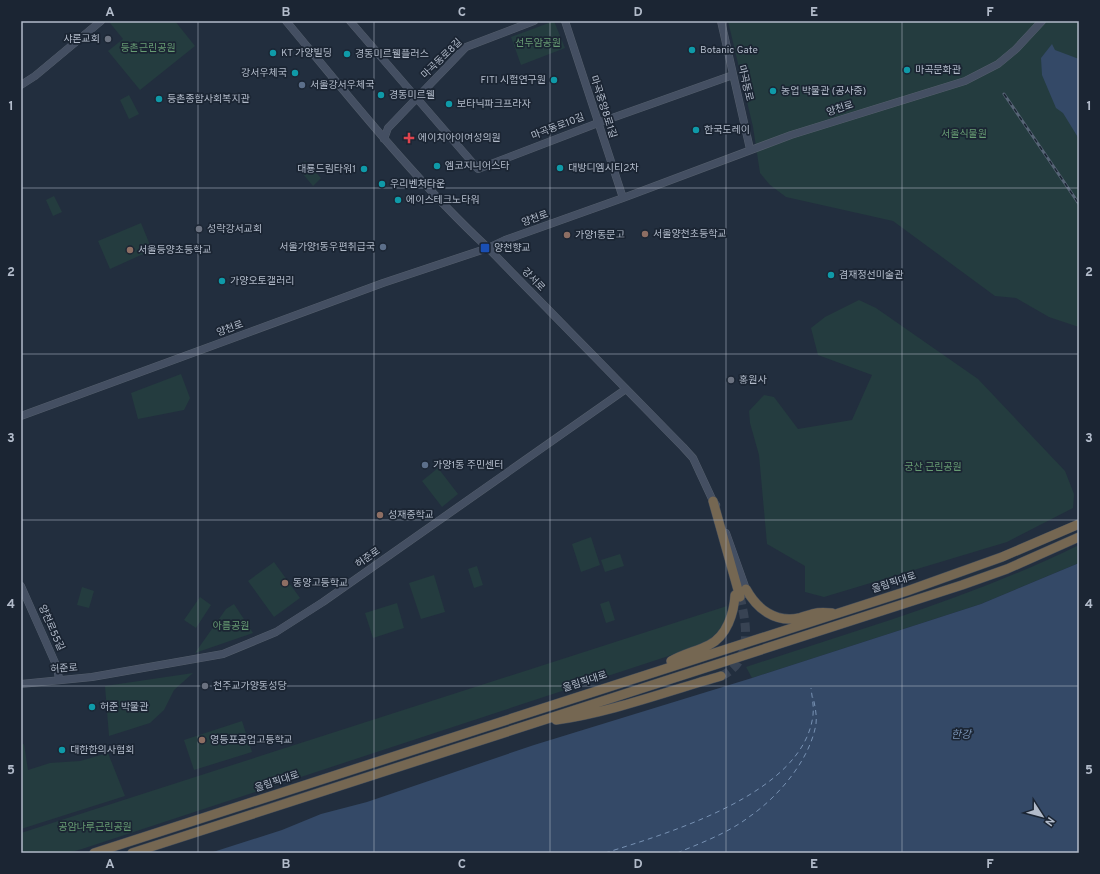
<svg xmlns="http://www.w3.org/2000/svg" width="1100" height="874" font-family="Overpass,'Noto Sans KR',sans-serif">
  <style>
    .green { fill: #243c3f }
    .water { fill: #344967 }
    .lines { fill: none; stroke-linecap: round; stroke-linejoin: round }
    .ferry { stroke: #7791b3; stroke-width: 1; stroke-dasharray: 5 4; stroke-linecap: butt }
    .highway-tunnel { stroke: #384353; stroke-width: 9; stroke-dasharray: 9 4.5; stroke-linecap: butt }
    .secondary-casing { stroke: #545e6c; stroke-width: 8 }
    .highway-casing { stroke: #414b59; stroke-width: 10 }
    .secondary { stroke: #444f62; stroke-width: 7 }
    .highway { stroke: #756752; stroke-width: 9 }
    .rail-casing { stroke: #576476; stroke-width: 3 }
    .rail { stroke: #1b2533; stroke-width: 1.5; stroke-dasharray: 4.5; stroke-linecap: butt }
    .grid { fill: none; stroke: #b2bbca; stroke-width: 1; stroke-opacity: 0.55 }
    .worship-dot { fill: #6b7280; stroke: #1b2533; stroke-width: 1.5 }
    .culture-dot { fill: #0f9aa8; stroke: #1b2533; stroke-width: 1.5 }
    .service-dot { fill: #5c6f8a; stroke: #1b2533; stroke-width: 1.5 }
    .health-dot { fill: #e0444e; stroke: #1b2533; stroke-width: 1.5 }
    .education-dot { fill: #8d6e63; stroke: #1b2533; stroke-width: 1.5 }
    .transit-dot { fill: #1a4fb4; stroke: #1b2533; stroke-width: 1.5 }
    .labels { text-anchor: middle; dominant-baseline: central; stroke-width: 3.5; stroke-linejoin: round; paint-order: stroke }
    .poi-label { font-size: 10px; fill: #b2bbca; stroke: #1b2533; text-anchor: start }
    .park-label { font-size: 10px; fill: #679c73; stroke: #1b2533 }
    .street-label { font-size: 10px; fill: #b2bbca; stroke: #1b2533 }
    .water-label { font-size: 11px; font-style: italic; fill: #7791b3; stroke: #1b2533 }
    .neatline { fill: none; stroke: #b2bbca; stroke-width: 1.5 }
    .grid-label { font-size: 13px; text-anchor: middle; font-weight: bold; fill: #b2bbca }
  </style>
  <rect width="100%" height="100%" fill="#222e3e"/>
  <path class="green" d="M112,21H175L195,46L140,90L108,51L123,39L110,23Z
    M554,21L565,48L521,65L511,37Z
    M728,21H1079V327L1049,317L1016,298L995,296L893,221L786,197L770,185L760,173L753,127Z
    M129,95L139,114L129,119L120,100Z
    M305,161L321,178L313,186L297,167Z
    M54,196L62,212L53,216L46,200Z
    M141,223L152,250L110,269L98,241Z
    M859,300L876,308L978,379L1065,471L1074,494L1073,508L1007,542L824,597L805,592V566L767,544L759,455L750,423L749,411L764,395L774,397L798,429L852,420L872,375L818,355L811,328L825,317Z
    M181,374L190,398L184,410L138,419L131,393Z
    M438,468L458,494L442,507L422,481Z
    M591,537L600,565L581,572L572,544Z
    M1079,545V563L981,604L752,678L746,667C858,630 973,597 1079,545Z
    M620,554L624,566L605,572L601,560Z
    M274,562L300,598L274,617L248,581Z
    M477,566L483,585L474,588L468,569Z
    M434,575L445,612L421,619L409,583Z
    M82,587L94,591L89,608L77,605Z
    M200,597L211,605L196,628L184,620Z
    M609,601L615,620L606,623L600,604Z
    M397,603L404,628L373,638L365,613Z
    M234,604L253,633L195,653L226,609Z
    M727,606C728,623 716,636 702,645L82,849L68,853H21V833Z
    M193,673L174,690L164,710L150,723L109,736L105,686Z
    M242,721L252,752L194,770L184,740Z
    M24,744L28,770L50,763L80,761L108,753L125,796L21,829V745Z"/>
  <path class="water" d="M1052,44L1055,50L1079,59V139L1063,113L1056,108L1042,75L1041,58Z
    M1079,563V853H210L282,830L321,814L367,802L534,745L752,678L981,604Z"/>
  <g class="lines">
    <path class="ferry" d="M605,853C668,833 804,794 813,715C814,706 812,697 811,688
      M677,853C701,843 728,833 749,817C778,797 810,760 816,724C817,715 815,706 813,697"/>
    <path class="highway-tunnel" d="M721,676C753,662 747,625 740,597"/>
    <g class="secondary-casing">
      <path id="secondary" d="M286,21C351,99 414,179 488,248L683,447L693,458L713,501L716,505
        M350,21L478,169L598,123L733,75
        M565,21L623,198
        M721,21L750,149
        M21,85L35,76L101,21
        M384,139L388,128L466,47L534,21
        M21,416L383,283L488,248L505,240L623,198L791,135L965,81L998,64L1016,49L1042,21
        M726,533L746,589L745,594
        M21,586L57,667L59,679
        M21,684L92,677L223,654L276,632L323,602L626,389"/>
    </g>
    <g class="highway-casing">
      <path id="highway" d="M713,501L740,597
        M746,589C757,609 775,623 799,618C813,614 816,611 832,613
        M671,661C683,654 697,651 709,645C727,636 734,613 735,595
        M556,720C609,713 668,691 721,676
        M94,853L907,591L1002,557L1079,524
        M132,853L962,585L1007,569L1079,537"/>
    </g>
    <use href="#secondary" class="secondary"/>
    <use href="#highway" class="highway"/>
    <g class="rail-casing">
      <path id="rail" d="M1004,94L1079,204"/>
    </g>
    <use href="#rail" class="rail"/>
  </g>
  <path class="grid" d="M198,21V853M374,21V853M550,21V853M726,21V853M902,21V853M21,188H1079M21,354H1079M21,520H1079M21,686H1079"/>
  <g class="worship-dot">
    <circle cx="108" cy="39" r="4"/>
    <circle cx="199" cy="229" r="4"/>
    <circle cx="731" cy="380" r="4"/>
    <circle cx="205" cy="686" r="4"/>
  </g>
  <g class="culture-dot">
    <circle cx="692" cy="50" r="4"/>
    <circle cx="273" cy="53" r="4"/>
    <circle cx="347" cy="54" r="4"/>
    <circle cx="907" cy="70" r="4"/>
    <circle cx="295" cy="73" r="4"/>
    <circle cx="554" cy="80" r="4"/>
    <circle cx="773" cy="91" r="4"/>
    <circle cx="381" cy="95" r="4"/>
    <circle cx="159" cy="99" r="4"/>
    <circle cx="449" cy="104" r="4"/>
    <circle cx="696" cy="130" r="4"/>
    <circle cx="437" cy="166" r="4"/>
    <circle cx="560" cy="168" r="4"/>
    <circle cx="364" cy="169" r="4"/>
    <circle cx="382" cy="184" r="4"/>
    <circle cx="398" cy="200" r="4"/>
    <circle cx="831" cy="275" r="4"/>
    <circle cx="222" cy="281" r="4"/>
    <circle cx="92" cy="707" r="4"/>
    <circle cx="62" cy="750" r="4"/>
  </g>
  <g class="service-dot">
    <circle cx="302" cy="85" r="4"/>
    <circle cx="383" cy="247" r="4"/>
    <circle cx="425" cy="465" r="4"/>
  </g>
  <path class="health-dot" d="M407 132h4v4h4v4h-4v4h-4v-4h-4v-4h4z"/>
  <g class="education-dot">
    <circle cx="645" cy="234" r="4"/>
    <circle cx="567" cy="235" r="4"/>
    <circle cx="130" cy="250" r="4"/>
    <circle cx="380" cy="515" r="4"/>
    <circle cx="285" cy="583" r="4"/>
    <circle cx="202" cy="740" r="4"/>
  </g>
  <rect class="transit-dot" x="480" y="243" width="10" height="10" rx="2"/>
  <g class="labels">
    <g class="poi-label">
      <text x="100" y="39" text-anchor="end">샤론교회</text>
      <text x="700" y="50">Botanic Gate</text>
      <text x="281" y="53">KT 가양빌딩</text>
      <text x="355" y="54">경동미르웰플러스</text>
      <text x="915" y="70">마곡문화관</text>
      <text x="287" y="73" text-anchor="end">강서우체국</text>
      <text x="546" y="80" text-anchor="end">FITI 시험연구원</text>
      <text x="310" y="85">서울강서우체국</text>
      <text x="781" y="91">농업 박물관 (공사중)</text>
      <text x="389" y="95">경동미르웰</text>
      <text x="167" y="99">등촌종합사회복지관</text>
      <text x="457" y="104">보타닉파크프라자</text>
      <text x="704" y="130">한국도레이</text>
      <text x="418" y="138">에이치아이여성의원</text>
      <text x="445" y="166">엠코지니어스타</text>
      <text x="568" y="168">대방디엠시티2차</text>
      <text x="356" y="169" text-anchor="end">대룡드림타워1</text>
      <text x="390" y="184">우리벤처타운</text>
      <text x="406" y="200">에이스테크노타워</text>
      <text x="207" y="229">성락강서교회</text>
      <text x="653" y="234">서울양천초등학교</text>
      <text x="575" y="235">가양1동문고</text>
      <text x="375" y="247" text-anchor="end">서울가양1동우편취급국</text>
      <text x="494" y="248">양천향교</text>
      <text x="138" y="250">서울등양초등학교</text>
      <text x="839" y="275">겸재정선미술관</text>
      <text x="230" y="281">가양오토갤러리</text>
      <text x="739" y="380">홍원사</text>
      <text x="433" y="465">가양1동 주민센터</text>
      <text x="388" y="515">성재중학교</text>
      <text x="293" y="583">동양고등학교</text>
      <text x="213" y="686">천주교가양동성당</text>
      <text x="100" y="707">허준 박물관</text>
      <text x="210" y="740">영등포공업고등학교</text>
      <text x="70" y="750">대한한의사협회</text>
    </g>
    <g class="park-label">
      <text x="538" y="43">선두암공원</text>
      <text x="148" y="48">등촌근린공원</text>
      <text x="964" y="134">서울식물원</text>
      <text x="933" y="467">궁산 근린공원</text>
      <text x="231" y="626">아름공원</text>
      <text x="95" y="827">공암나루근린공원</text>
    </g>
    <g class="street-label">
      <text transform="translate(442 59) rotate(-44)">마곡동로8길</text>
      <text transform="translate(745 83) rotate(77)">마곡동로</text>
      <text transform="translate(603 107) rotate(72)">마곡중앙8로1길</text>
      <text transform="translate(840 109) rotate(-18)">양천로</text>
      <text transform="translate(558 127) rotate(-21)">마곡동로10길</text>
      <text transform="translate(535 219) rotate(-20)">양천로</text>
      <text transform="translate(533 280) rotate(46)">강서로</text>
      <text transform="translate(230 329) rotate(-20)">양천로</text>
      <text transform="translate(368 558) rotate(-35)">허준로</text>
      <text transform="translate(894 583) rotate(-18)">올림픽대로</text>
      <text transform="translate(51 628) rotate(66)">양천로55길</text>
      <text transform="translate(64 669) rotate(-4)">허준로</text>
      <text transform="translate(585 682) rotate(-18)">올림픽대로</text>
      <text transform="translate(277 782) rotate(-18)">올림픽대로</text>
    </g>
    <g class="water-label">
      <text x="961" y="735">한강</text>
    </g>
  </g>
  <rect width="1100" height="874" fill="none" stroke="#1b2533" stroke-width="44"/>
  <g transform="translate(1042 816) rotate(126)" stroke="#1b2533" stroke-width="3" paint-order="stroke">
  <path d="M0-3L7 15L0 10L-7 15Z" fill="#b2bbca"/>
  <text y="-6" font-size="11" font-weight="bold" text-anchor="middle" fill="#b2bbca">N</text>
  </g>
  <rect x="22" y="22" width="1056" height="830" class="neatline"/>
  <g class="grid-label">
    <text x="110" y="16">A</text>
    <text x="286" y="16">B</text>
    <text x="462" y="16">C</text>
    <text x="638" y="16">D</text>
    <text x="814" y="16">E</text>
    <text x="990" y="16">F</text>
    <text x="11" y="110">1</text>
    <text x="1089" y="110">1</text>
    <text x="11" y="276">2</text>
    <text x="1089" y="276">2</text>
    <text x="11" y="442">3</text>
    <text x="1089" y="442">3</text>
    <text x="11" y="608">4</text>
    <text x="1089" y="608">4</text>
    <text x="11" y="774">5</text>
    <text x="1089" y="774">5</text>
    <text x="110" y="868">A</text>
    <text x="286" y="868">B</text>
    <text x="462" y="868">C</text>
    <text x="638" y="868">D</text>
    <text x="814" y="868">E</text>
    <text x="990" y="868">F</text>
  </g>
</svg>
